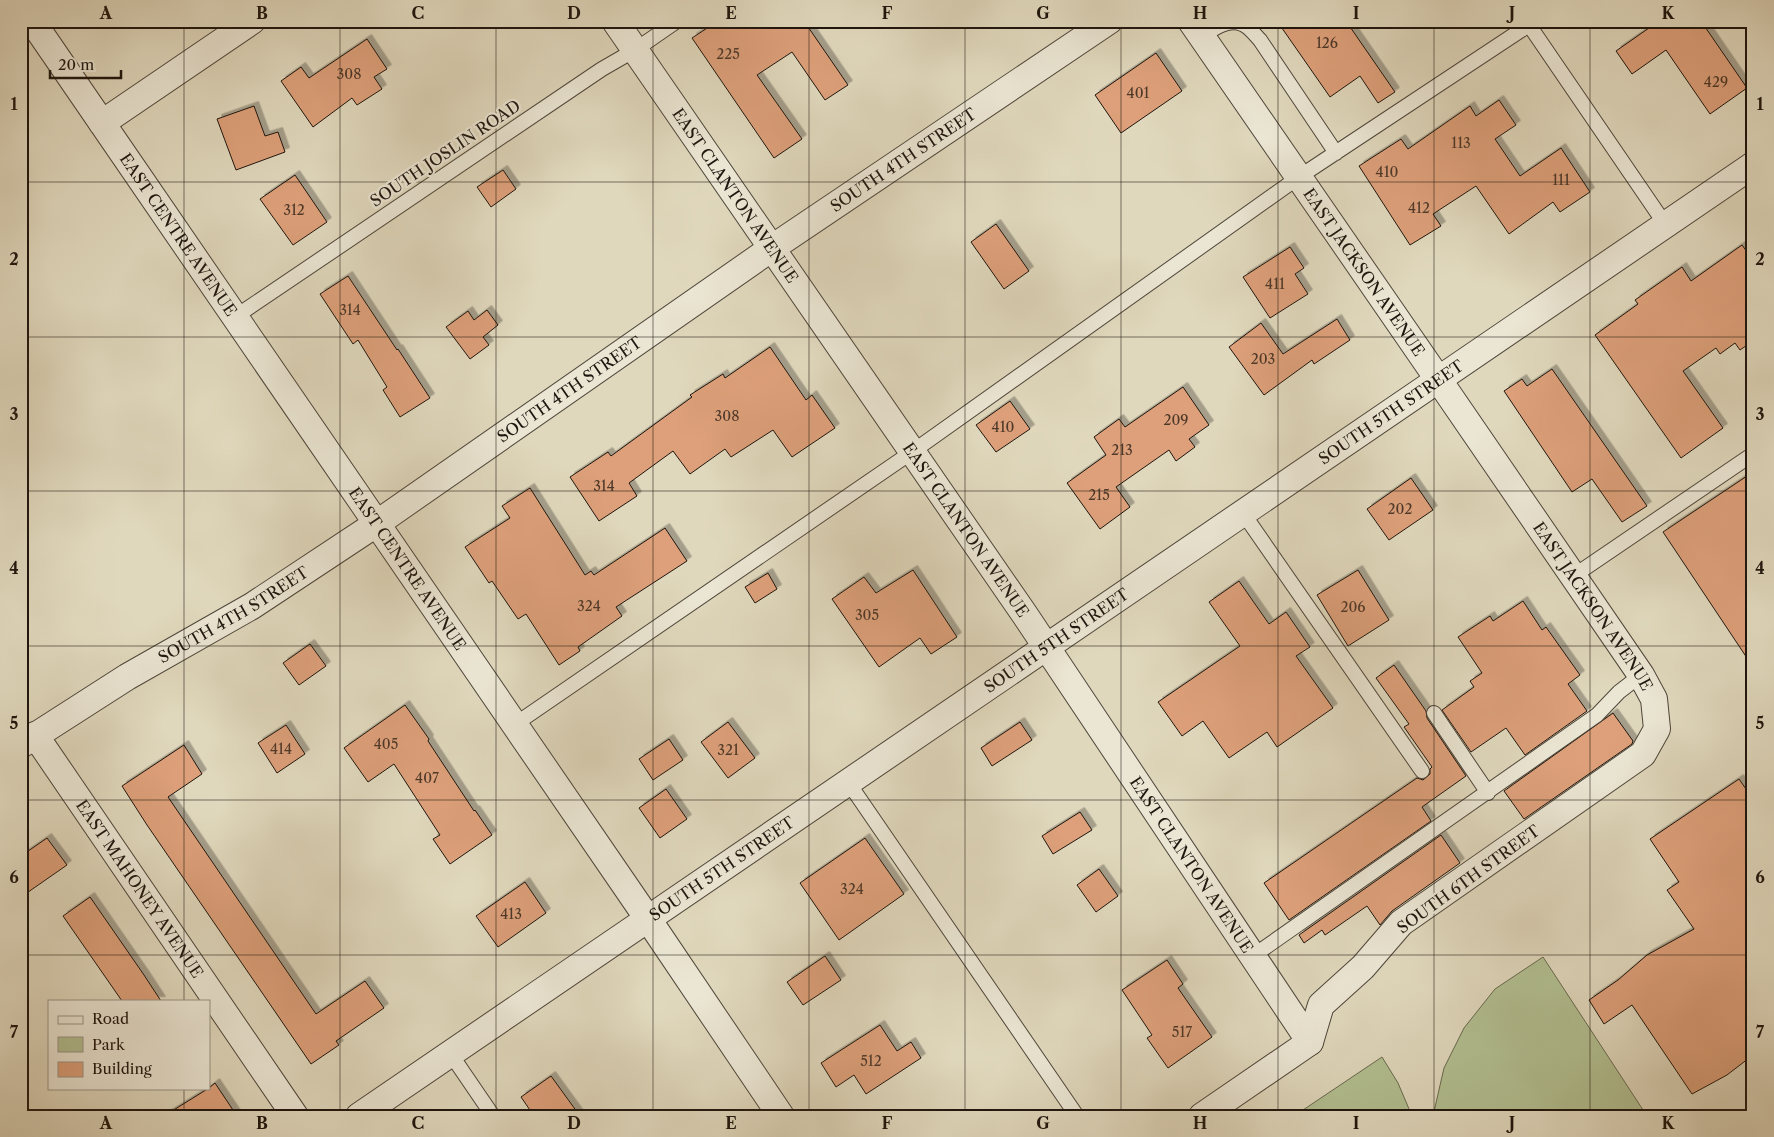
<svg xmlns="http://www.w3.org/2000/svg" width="1774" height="1137" font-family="'Libre Caslon Text',serif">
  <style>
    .green { fill: #b2bf91; stroke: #686a50 }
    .building { fill: #dda07a; stroke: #1e150e; filter: url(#shadow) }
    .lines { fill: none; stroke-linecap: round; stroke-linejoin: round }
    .service-casing { stroke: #4e463a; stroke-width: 16 }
    .minor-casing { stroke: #4e463a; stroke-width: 28 }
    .service { stroke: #ebe6d4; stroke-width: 14 }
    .minor { stroke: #ebe6d4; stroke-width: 26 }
    .grid { fill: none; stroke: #1e150e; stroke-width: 1; stroke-opacity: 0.55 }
    .labels { text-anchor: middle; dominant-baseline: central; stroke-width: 4.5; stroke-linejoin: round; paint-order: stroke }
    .number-label { font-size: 14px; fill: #4e3829 }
    .street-label { font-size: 16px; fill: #1e150e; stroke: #ebe6d4 }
    .neatline { fill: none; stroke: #1e150e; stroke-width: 2 }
    .grid-label { font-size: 16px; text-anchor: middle; font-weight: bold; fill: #1e150e }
  </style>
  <defs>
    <filter id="shadow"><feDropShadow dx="4.5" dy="-4.5" stdDeviation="0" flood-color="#0004"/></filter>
  </defs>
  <rect width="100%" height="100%" fill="#e0d8bd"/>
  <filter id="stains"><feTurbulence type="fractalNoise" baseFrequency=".004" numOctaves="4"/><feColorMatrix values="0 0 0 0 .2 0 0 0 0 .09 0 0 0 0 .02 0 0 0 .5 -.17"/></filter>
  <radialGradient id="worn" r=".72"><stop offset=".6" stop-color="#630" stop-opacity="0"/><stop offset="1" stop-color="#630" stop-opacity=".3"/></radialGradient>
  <path class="green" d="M1543,957L1647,1116H1433L1444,1068L1464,1028L1495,989Z
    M1382,1057L1398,1083L1412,1116H1294Z"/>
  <path class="building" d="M718,21H804L848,85L825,100L792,52L757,75L802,139L774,158L692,38Z
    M1277,21H1346L1395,92L1378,103L1360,76L1330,97Z
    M1659,21H1701L1747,88L1710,114L1666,50L1632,74L1616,51Z
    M367,39L387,69L374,77L382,89L357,105L352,98L313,127L281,81L301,67L309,78Z
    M1156,53L1182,91L1121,133L1095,95Z
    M1499,100L1516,125L1495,139L1520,176L1561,148L1590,192L1560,212L1553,202L1509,234L1476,186L1433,214L1441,226L1410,245L1359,166L1401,139L1408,149L1470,106L1476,116Z
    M254,106L265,136L278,132L285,152L236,170L217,119Z
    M503,170L516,189L491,207L477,187Z
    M295,175L327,222L293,245L260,199Z
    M996,224L1029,271L1004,289L971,242Z
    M1742,245L1753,260V341L1740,350L1735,343L1720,354L1716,348L1683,371L1723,428L1681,458L1595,335L1638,304L1635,300L1682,267L1691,281Z
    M1290,247L1304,268L1295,274L1308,294L1270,318L1243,277Z
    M348,276L397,350L398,349L430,398L400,417L383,390L387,387L358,340L353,344L320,294Z
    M487,310L498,325L483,337L489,345L470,359L446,327L468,311L474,320Z
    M1337,319L1350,340L1314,364L1312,360L1264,395L1229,347L1261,323L1283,354Z
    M770,347L806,400L812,395L835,428L792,457L773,430L731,457L725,449L690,474L673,451L629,483L637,496L599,521L570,477L608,452L611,456L692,397L690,395L723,374L725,378Z
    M1552,369L1647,506L1622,522L1592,479L1572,492L1504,391L1522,379L1527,386Z
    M1183,387L1209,425L1189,439L1195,447L1176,461L1169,450L1116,487L1130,507L1100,529L1067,483L1106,455L1094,437L1119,419L1125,427Z
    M1010,401L1030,429L996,452L976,425Z
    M1753,472V667L1663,532Z
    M1411,478L1433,510L1389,540L1367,509Z
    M530,488L585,575L591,571L594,575L665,528L687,561L616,607L622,616L578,647L580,651L559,665L526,614L518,619L492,581L489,583L465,547L510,518L502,506Z
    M913,570L957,637L931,654L920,638L879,667L832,599L864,577L876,593Z
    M1358,570L1389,620L1348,646L1317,595Z
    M768,573L777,589L755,603L745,587Z
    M1239,581L1269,624L1286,612L1310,647L1296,656L1333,708L1277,747L1267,732L1229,758L1203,721L1182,736L1158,702L1240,646L1209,602Z
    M1523,601L1542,630L1546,627L1580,675L1568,684L1587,711L1525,755L1506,728L1471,752L1442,710L1474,687L1470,681L1482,673L1458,637L1490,616L1493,621Z
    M310,644L326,666L299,685L283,663Z
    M1394,665L1426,711L1427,718L1466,776L1422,807L1431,821L1289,920L1264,883L1417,778L1423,780L1430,774V769L1432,767L1404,727L1409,724L1376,678Z
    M405,705L429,739L428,741L474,811L475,810L492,835L450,864L433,839L440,835L394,764L368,782L344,748Z
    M1613,713L1633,741L1632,744L1524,819L1504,791Z
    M728,722L755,758L728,778L701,742Z
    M1020,722L1032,740L992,766L981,748Z
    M286,725L305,754L277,773L258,743Z
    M669,739L683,760L653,780L639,759Z
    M184,745L202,774L168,797L316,1014L365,981L384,1008L336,1041L339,1045L311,1064L147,825L122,786Z
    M1739,779L1753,799V1055L1727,1075L1692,1094L1632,1005L1604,1024L1589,1000L1618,980L1647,955L1694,929L1667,890L1679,882L1650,839Z
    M666,789L687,819L660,838L639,808Z
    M1080,812L1092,830L1053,854L1042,836Z
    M1441,835L1460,863L1392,911L1380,925L1367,906L1325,935L1322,930L1304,943L1299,935Z
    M47,838L67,865L21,897V856Z
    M865,838L904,894L839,940L800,883Z
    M1099,869L1118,896L1096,912L1077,885Z
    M525,882L546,913L498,947L476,916Z
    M90,897L144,975L161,1001H122L63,916Z
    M825,956L841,980L803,1005L787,982Z
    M1167,960L1183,984L1178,988L1212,1037L1168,1068L1147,1038L1152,1035L1122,990Z
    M880,1025L897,1051L911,1042L921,1058L866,1094L854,1075L836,1087L821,1063Z
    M551,1076L580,1116H534L521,1097Z
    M215,1083L237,1116H164L209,1088Z"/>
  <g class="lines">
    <g class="service-casing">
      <path id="service" d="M1529,25L1665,224
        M1201,37C1213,29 1228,18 1242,24C1249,26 1255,35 1260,40L1336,153
        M235,317L602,69L635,50L677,21
        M1243,513L1422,771
        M1572,577L1753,454
        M1434,713L1488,793
        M514,725L912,452L1299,177L1535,21
        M848,782L1077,1116
        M1253,956L1597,715L1619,692L1641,675
        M450,1053L493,1116"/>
    </g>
    <g class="minor-casing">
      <g id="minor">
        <path id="s1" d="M32,21L648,919L781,1116"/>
        <path id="s2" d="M615,21L1025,615L1310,1042"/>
        <path id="s3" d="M1191,21L1438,379L1641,675L1654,699L1657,729L1643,754L1401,923L1363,967L1321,1005L1310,1042L1202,1116"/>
        <path d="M102,123L252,21"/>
        <path id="s4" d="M35,735L295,1116"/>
        <path id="s5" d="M21,745L127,677L252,606L376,524L772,248L1109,21"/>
        <path id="s6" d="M359,1116L1753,165"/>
      </g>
    </g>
    <use href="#service" class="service"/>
    <use href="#minor" class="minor"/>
  </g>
  <path class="grid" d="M184,21V1001M340,21V1116M496,21V1116M653,21V1116M809,21V1116M965,21V1116M1121,21V1116M1278,21V1116M1434,21V1116M1590,21V1116M21,182H1753M21,337H1753M21,491H1753M21,646H1753M21,800H1753M21,955H1753M184,1088V1116"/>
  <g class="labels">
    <g class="number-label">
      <text x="1327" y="43">126</text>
      <text x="728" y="54">225</text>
      <text x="349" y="74">308</text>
      <text x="1716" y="82">429</text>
      <text x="1138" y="93">401</text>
      <text x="1461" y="143">113</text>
      <text x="1387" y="172">410</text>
      <text x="1561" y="180">111</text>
      <text x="1419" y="208">412</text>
      <text x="294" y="210">312</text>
      <text x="1275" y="284">411</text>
      <text x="350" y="310">314</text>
      <text x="1263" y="359">203</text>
      <text x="727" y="416">308</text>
      <text x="1176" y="420">209</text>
      <text x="1003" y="427">410</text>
      <text x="1122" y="450">213</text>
      <text x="604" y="486">314</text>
      <text x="1099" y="495">215</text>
      <text x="1400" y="509">202</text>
      <text x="589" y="606">324</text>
      <text x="1353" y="607">206</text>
      <text x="867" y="615">305</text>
      <text x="386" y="744">405</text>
      <text x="281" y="749">414</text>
      <text x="728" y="750">321</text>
      <text x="427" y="778">407</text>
      <text x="852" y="889">324</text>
      <text x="511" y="914">413</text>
      <text x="1182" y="1032">517</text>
      <text x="871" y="1061">512</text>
    </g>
    <g class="street-label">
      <text transform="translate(445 153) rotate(-34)">SOUTH JOSLIN ROAD</text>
      <text stroke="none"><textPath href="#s5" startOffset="1059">SOUTH 4TH STREET</textPath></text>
      <text stroke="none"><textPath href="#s2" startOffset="212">EAST CLANTON AVENUE</textPath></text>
      <text stroke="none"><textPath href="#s1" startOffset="259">EAST CENTRE AVENUE</textPath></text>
      <text stroke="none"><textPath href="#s3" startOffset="305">EAST JACKSON AVENUE</textPath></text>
      <text stroke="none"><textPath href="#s5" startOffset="654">SOUTH 4TH STREET</textPath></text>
      <text stroke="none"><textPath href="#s6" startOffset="1249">SOUTH 5TH STREET</textPath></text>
      <text stroke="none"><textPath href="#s2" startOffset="618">EAST CLANTON AVENUE</textPath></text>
      <text stroke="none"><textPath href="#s1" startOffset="664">EAST CENTRE AVENUE</textPath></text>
      <text stroke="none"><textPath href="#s3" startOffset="710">EAST JACKSON AVENUE</textPath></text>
      <text stroke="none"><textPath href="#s5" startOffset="249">SOUTH 4TH STREET</textPath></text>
      <text stroke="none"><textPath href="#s6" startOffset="844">SOUTH 5TH STREET</textPath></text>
      <text stroke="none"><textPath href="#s2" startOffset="1022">EAST CLANTON AVENUE</textPath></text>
      <text stroke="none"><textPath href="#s6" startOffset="439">SOUTH 5TH STREET</textPath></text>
      <text transform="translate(1468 879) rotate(-36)">SOUTH 6TH STREET</text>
      <text stroke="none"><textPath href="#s4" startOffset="186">EAST MAHONEY AVENUE</textPath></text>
    </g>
  </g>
  <rect width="1774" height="1137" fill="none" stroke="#e0d8bd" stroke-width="55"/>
  <rect x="48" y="1000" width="162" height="90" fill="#ebe6d4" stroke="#999285"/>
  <rect x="58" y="1016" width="25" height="8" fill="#ebe6d4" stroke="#999285"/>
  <text x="92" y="1024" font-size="15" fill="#1e150e">Road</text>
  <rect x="58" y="1037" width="25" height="15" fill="#b2bf91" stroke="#999285"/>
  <text x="92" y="1050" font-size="15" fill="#1e150e">Park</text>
  <rect x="58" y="1062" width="25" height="15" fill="#dda07a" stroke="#999285"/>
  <text x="92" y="1074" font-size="15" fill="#1e150e">Building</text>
  <path d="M50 70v8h71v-8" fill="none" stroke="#1e150e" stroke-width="2.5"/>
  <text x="58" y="70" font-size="15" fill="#1e150e" stroke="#ebe6d4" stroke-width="4" paint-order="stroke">20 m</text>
  <rect x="28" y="28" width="1718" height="1082" class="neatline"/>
  <g class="grid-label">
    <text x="106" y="19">A</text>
    <text x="262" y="19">B</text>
    <text x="418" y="19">C</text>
    <text x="574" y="19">D</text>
    <text x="731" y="19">E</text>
    <text x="887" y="19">F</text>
    <text x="1043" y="19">G</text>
    <text x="1200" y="19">H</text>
    <text x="1356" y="19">I</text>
    <text x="1512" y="19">J</text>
    <text x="1668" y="19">K</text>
    <text x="14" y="110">1</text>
    <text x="1760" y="110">1</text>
    <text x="14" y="265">2</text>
    <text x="1760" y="265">2</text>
    <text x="14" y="420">3</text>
    <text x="1760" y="420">3</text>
    <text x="14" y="574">4</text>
    <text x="1760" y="574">4</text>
    <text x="14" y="729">5</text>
    <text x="1760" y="729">5</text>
    <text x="14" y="883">6</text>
    <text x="1760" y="883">6</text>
    <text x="14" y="1038">7</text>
    <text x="1760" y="1038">7</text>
    <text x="106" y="1129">A</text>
    <text x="262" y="1129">B</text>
    <text x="418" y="1129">C</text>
    <text x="574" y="1129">D</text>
    <text x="731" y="1129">E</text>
    <text x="887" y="1129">F</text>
    <text x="1043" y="1129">G</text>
    <text x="1200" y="1129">H</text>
    <text x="1356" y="1129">I</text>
    <text x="1512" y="1129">J</text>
    <text x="1668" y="1129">K</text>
  </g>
  <rect width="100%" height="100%" filter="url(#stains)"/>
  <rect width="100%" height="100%" fill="url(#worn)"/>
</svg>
